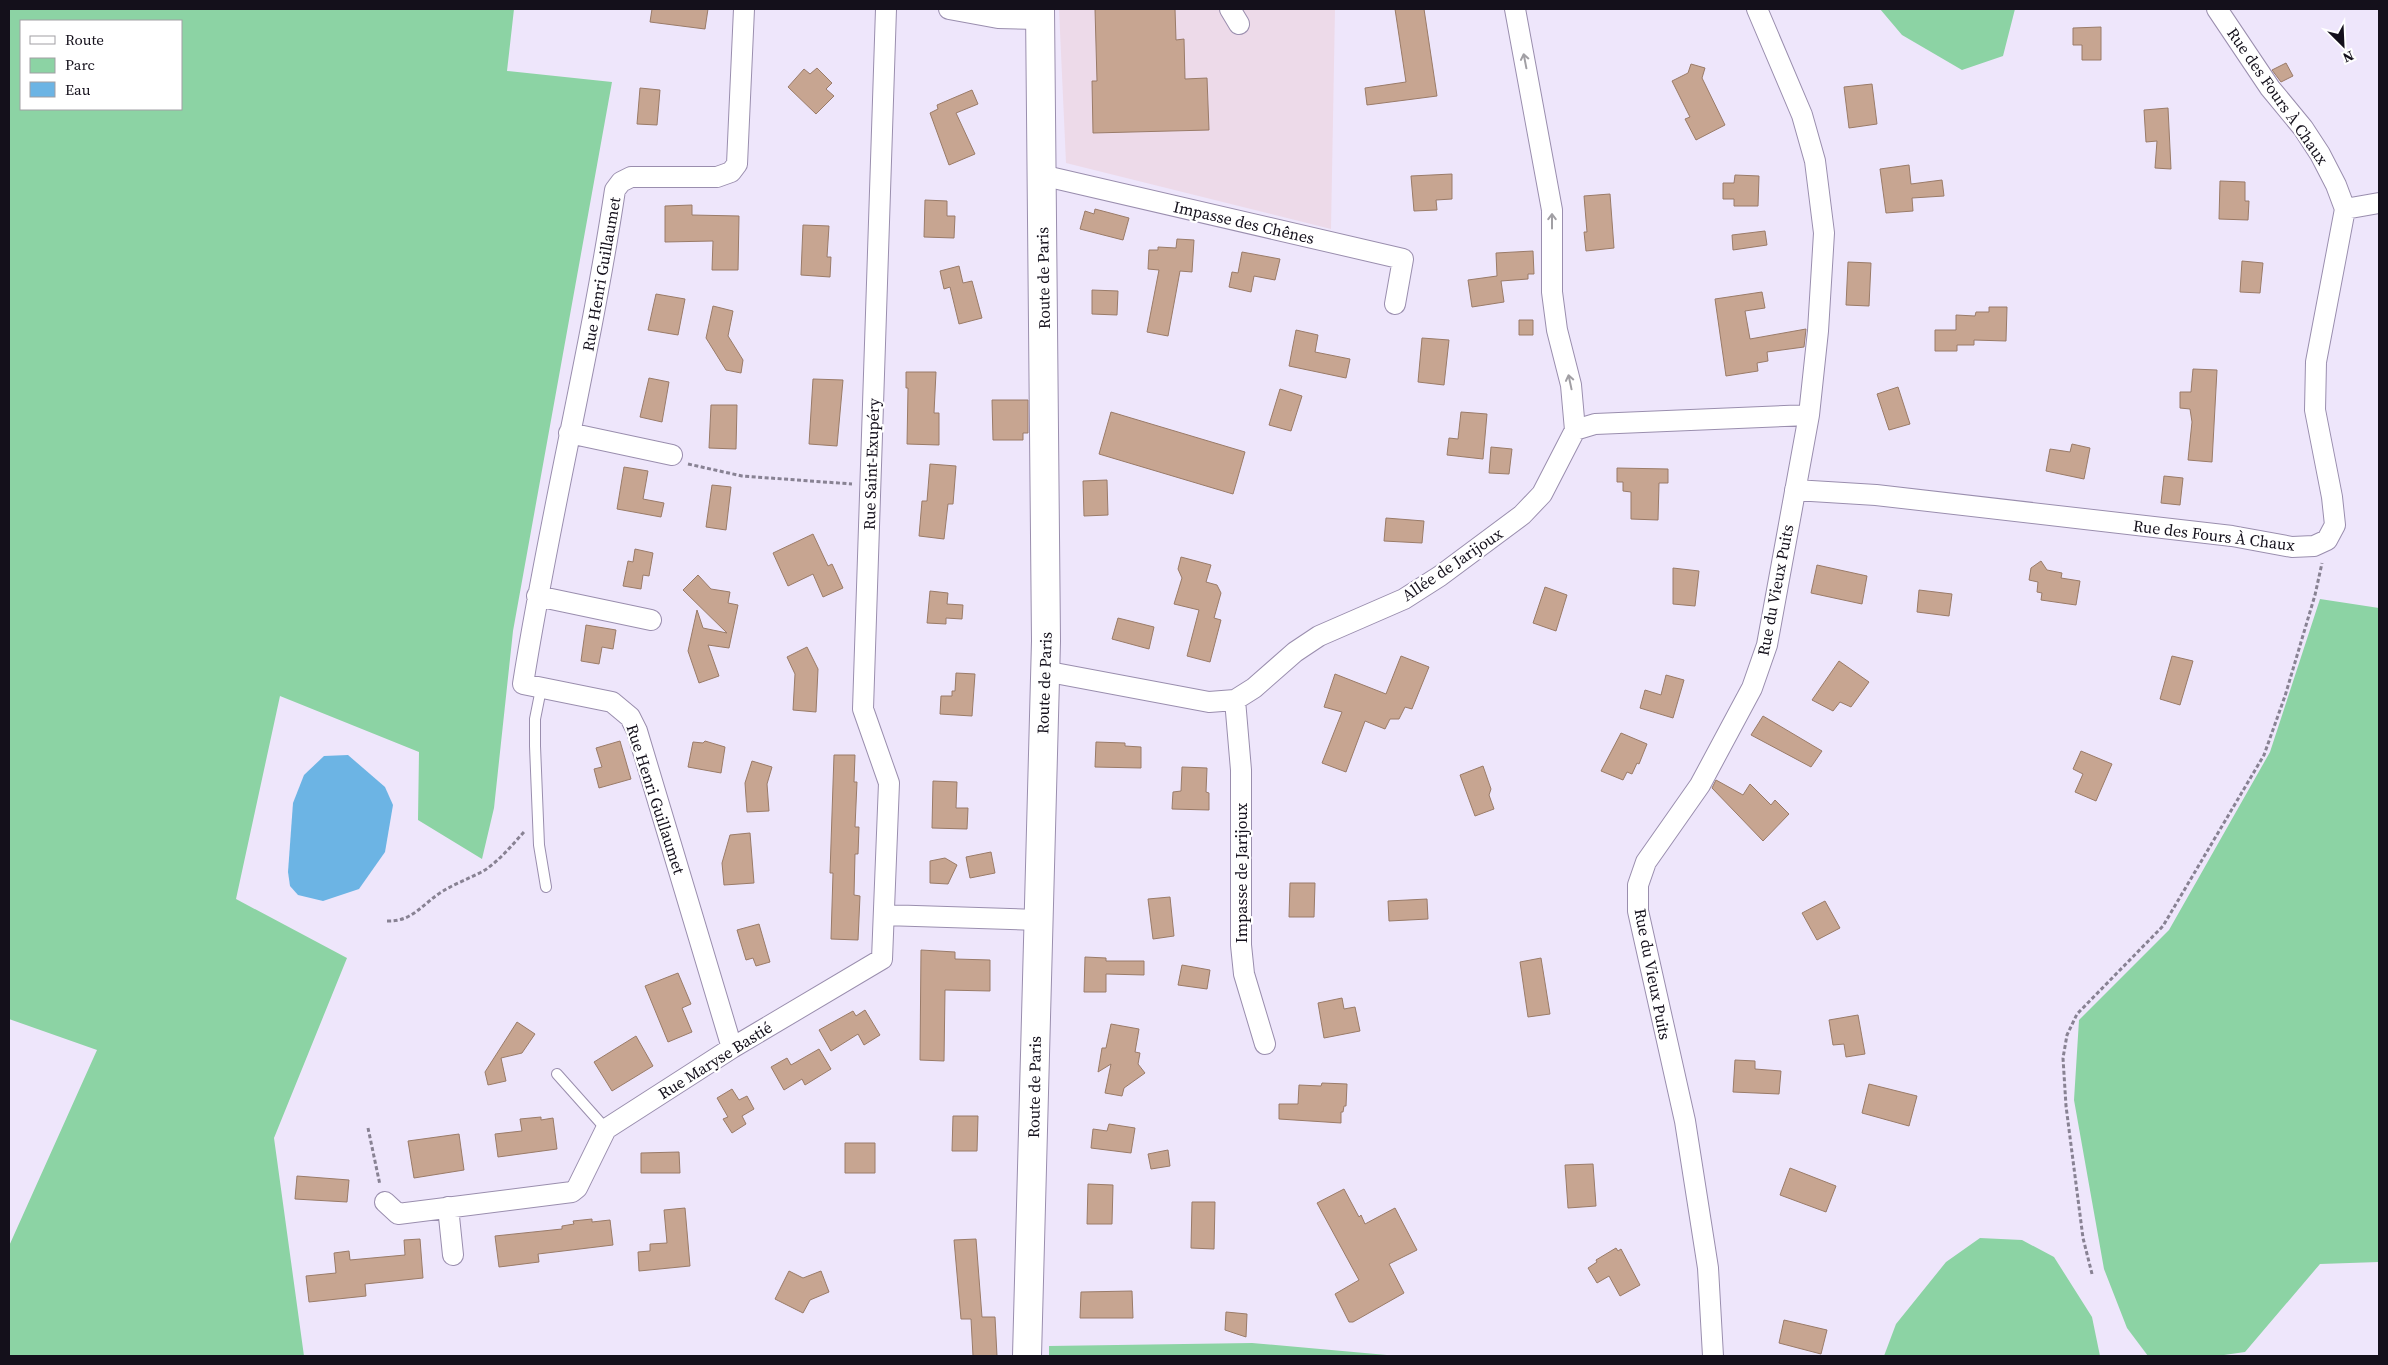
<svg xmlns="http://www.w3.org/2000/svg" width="2388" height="1365" font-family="'Source Serif 4',serif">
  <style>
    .commercial { fill: #eddae9 }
    .green { fill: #8cd3a4; fill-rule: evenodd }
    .water { fill: #6cb4e4 }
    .building { fill: #c7a591; stroke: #9a7b68 }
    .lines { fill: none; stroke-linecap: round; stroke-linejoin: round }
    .lane-casing { stroke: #9a8eae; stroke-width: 12 }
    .street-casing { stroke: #9a8eae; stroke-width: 22 }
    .secondary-casing { stroke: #9a8eae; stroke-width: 30 }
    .path { stroke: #888293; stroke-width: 3; stroke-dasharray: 4 2.5; stroke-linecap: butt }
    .lane { stroke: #fff; stroke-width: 10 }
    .street { stroke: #fff; stroke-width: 20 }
    .secondary { stroke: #fff; stroke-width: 28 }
    .oneway { stroke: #a19fa4 }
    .labels { text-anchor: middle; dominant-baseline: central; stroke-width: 4.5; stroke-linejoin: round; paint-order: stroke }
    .street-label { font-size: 16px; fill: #14101b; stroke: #fff }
  </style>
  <rect width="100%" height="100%" fill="#eee6fb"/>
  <path class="commercial" d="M1059,9H1335L1331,229L1066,163Z"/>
  <path class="green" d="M9,9H514L507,71L612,82L513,631L494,808L482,859L418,820L419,752L280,696L236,899L347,958L274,1138L304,1356H9V1246L97,1050L9,1019ZM21,21H181V109H21Z
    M1880,9H2015L2003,56L1962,70L1902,35Z
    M2320,599L2379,608V1262L2320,1264L2245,1352L2217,1356H2148L2127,1328L2104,1269L2074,1100L2079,1020L2169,930L2270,752Z
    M1980,1238L2022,1240L2054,1257L2092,1317L2100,1356H1884L1896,1324L1946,1262Z
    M1252,1343L1398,1356H1049V1346Z"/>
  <path class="water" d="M348,755L385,787L393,805L385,852L359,889L323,901L298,895L290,886L288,872L293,803L304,775L324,756Z"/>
  <path class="building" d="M652,9H708L705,29L650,22Z
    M1095,9H1175L1176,40L1184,39L1185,79L1207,78L1209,130L1093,133L1092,81H1097Z
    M1395,9H1424L1437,96L1367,105L1365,88L1406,82Z
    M2101,27V60H2082V45H2073V28Z
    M2286,63L2293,76L2281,82L2272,70Z
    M1691,64L1705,68L1702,78L1725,125L1696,140L1685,119L1690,117L1672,81L1688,73Z
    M817,68L832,83L826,89L834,96L816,114L788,87L804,69L810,74Z
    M1872,84L1877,124L1849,128L1844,87Z
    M640,88L660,90L657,125L637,124Z
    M972,90L978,104L956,113L975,154L949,165L930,113L938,109L937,105Z
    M2168,108L2171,169L2155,168L2157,141L2146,142L2144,110Z
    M1909,165L1911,184L1942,180L1944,196L1912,198L1913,211L1886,213L1880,169Z
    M1452,174V199L1436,200L1437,210L1414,211L1411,176Z
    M1735,175L1759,176L1758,206H1734V199H1723V183H1734Z
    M2220,181L2245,182V201H2249L2248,220L2219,219Z
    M1610,194L1614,248L1586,251L1584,232H1587L1584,196Z
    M925,200L947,201V216H955L954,238L924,237Z
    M692,205V215L739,216L738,270H712L713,241L665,242V206Z
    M1095,209L1129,218L1123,240L1080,229L1085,211L1094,214Z
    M803,225L829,226L827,257H831L830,277L801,275Z
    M1765,231L1767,245L1733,250L1732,235Z
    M1177,239L1194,240L1192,272L1180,271L1168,336L1147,332L1159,270L1148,269L1149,250H1158V247L1176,248Z
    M1533,251L1534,274H1528V279L1501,281L1504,302L1472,307L1468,280L1497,276L1496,253Z
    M1242,252L1280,259L1275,280L1254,276L1251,292L1229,287L1232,272L1238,273Z
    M2242,261L2263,263L2260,293L2240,292Z
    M1848,262L1871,263L1869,306L1846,305Z
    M959,266L963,283L972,281L982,318L959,324L950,287L944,289L940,271Z
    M1092,290L1118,291L1117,315L1092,314Z
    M1762,292L1765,308L1745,311L1750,339L1806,329L1804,347L1767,352L1768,361L1757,363L1758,371L1726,376L1715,299Z
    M656,294L685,299L678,335L648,330Z
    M713,306L733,311L728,336L743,360L741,373L726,370L706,338Z
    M1989,307H2007L2006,341L1974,340V345H1957V351H1935V330H1956V315L1975,316L1976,312H1989Z
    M1519,320H1533V335H1519Z
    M1296,330L1318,335L1315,352L1350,359L1346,378L1289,366Z
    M1422,338L1449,340L1444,385L1418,382Z
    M2193,369L2217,370L2212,462L2188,460L2192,422L2190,409L2180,408V392H2191Z
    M906,372H936L934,413H939V445L907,444L908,388H906Z
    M649,378L669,382L662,422L640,417Z
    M813,379L843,380L837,446L809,444Z
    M1898,387L1910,424L1889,430L1877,394Z
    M1280,389L1302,396L1291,431L1269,425Z
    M992,400H1028V433H1023V440H993Z
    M711,405H737L736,449L709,448Z
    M1111,412L1245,452L1233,494L1099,454Z
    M1461,412L1487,414L1483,459L1447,455L1449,438L1458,439Z
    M2072,444L2090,448L2084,479L2046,471L2050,449L2070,452Z
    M1491,447L1512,449L1509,474L1489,473Z
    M930,464L956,466L953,504H948L944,539L919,536L922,501H927Z
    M624,467L648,471L643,499L664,503L661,517L617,509Z
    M1617,468L1668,469V483H1659L1658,520L1631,519V492L1623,491V482H1617Z
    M2164,476L2183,478L2180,505L2161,503Z
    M1107,480L1108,515L1084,516L1083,481Z
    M712,485L731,487L726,530L706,527Z
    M1386,518L1424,521L1422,543L1384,541Z
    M813,534L828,566L832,564L843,588L823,597L813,574L788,586L773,553Z
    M635,549L653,553L649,576L643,575L641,589L623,586L628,561L633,562Z
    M1181,557L1211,565L1206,582L1217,585L1221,593L1214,618L1221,620L1210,662L1187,656L1199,610L1174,604L1182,578L1178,569Z
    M2041,561L2047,570L2062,573L2061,578L2080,581L2076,605L2041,600L2042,593L2037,592L2038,582L2029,580L2031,568Z
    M1817,565L1867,576L1862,604L1811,593Z
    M1673,568L1699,571L1695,606L1673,604Z
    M698,575L711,589L730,592L728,603L738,605L729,648L708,645L719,676L699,683L688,651L697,610L703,628L727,633L683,590Z
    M1545,587L1567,595L1556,631L1533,623Z
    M1919,590L1952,594L1949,616L1917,612Z
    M930,591L948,593L947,604L963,605L962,619L946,618V624L927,623Z
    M1118,618L1154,627L1149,649L1112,639Z
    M586,625L616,630L613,649L602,647L599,664L581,661Z
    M807,647L818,669L816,712L793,710L795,674L787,657Z
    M1401,656L1429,667L1412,709L1405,707L1399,719H1390L1385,729L1365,721L1346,772L1322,763L1342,712L1324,707L1335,674L1386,694Z
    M2172,656L2193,661L2180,705L2160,699Z
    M1839,661L1869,682L1851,707L1840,702L1833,711L1812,700Z
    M956,673L975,674L972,716L940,714L941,696H952V691H955Z
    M1666,675L1684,680L1673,718L1640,708L1645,690L1661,695Z
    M1763,716L1822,751L1811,767L1751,735Z
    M1621,733L1647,744L1639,764L1637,763L1632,774L1627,772L1623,780L1601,771Z
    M620,741L631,779L599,788L594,769L602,767L596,748Z
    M705,741L725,747L721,773L688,767L693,742L703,743Z
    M1096,742L1125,743V746L1141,747V768L1095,767Z
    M2081,751L2112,764L2096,801L2075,792L2083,774L2073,769Z
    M834,755H855L854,782H857L855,827H859L858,854H855L854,895L860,896L858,940L831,939L833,873H830Z
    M752,761L772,767L767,784L769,811L747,812L745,783Z
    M1483,766L1491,789L1489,795L1494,809L1475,816L1460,775Z
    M1182,767L1207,768L1206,792L1209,793V810L1172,809L1173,792L1181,791Z
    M1716,780L1743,795L1750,784L1771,805L1775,800L1789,814L1763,841L1712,788Z
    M933,781L957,782L956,808H968L967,829L932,828Z
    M750,833L754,883L724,885L722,863L730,835Z
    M991,852L995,873L970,878L966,857Z
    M945,858L957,865L948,884L930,883V861Z
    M1290,883H1315L1314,917H1289Z
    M1170,897L1174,936L1153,939L1148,899Z
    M1427,899L1428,919L1389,921L1388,901Z
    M1825,901L1840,928L1817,940L1802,913Z
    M759,924L770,962L756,966L753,958L746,960L737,930Z
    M921,950L955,952V959L990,960V991L945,990L944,1061L920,1060Z
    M1085,957L1106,958V961H1144V975L1106,974V992H1084Z
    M1541,958L1550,1014L1528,1017L1520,962Z
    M1182,965L1210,970L1207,989L1178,985Z
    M678,973L691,1004L682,1008L692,1032L668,1042L645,986Z
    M1342,998L1344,1009L1355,1007L1360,1031L1324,1038L1318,1003Z
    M865,1010L880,1035L864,1045L858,1034L831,1051L819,1030L853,1011L856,1016Z
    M1858,1015L1865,1054L1846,1057L1844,1044L1833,1045L1829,1020Z
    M517,1022L535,1034L522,1053L501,1058L506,1081L488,1085L485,1072Z
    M1111,1024L1139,1029L1135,1052L1140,1053L1138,1064L1145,1073L1124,1088L1122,1096L1105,1093L1111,1064L1098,1072L1102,1048H1106Z
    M636,1036L653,1066L612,1091L594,1062Z
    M819,1049L831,1069L805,1085L802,1079L784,1090L771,1067L787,1058L791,1065Z
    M1735,1060L1755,1061V1069L1781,1071L1779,1094L1733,1092Z
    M1322,1083L1347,1084L1346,1106H1344L1343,1112H1341V1123L1279,1119V1104H1298L1299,1085L1321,1086Z
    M1869,1084L1917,1096L1909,1126L1862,1113Z
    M732,1089L739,1100L747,1096L754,1109L742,1116L746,1124L732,1133L723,1119L728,1117L717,1098Z
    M953,1116H978L977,1151H952Z
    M541,1117V1120L553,1118L557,1149L498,1157L495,1134L522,1131L520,1119Z
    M1109,1124L1135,1128L1131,1153L1091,1148L1093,1129L1107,1131Z
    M459,1134L464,1170L414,1178L408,1141Z
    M845,1143H875V1173H845Z
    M1168,1150L1170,1166L1151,1169L1148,1154Z
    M679,1152L680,1173H641V1153Z
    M1593,1164L1596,1206L1568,1208L1565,1165Z
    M1790,1168L1836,1186L1826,1212L1780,1195Z
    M297,1176L349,1180L347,1202L295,1199Z
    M1088,1184L1113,1185L1112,1224H1087Z
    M1344,1189L1359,1217L1361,1215L1365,1224L1395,1208L1417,1250L1389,1264L1404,1293L1353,1322H1349L1335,1294L1359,1280L1317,1203Z
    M1192,1202H1215L1214,1249L1191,1248Z
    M685,1208L690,1266L639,1271L638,1252L650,1251V1244L667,1243L664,1210Z
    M592,1219V1222L610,1220L613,1245L538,1254L539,1262L499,1267L495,1236L562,1229V1226L574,1224L573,1221Z
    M420,1239L423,1278L365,1284L366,1296L309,1302L306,1276L336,1273L334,1253L349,1251L350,1260L405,1255L404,1240Z
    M976,1239L982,1317H995L997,1356H973L971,1319H961L954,1240Z
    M1616,1248L1618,1251L1621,1249L1640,1285L1620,1296L1609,1276L1597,1283L1588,1268L1597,1262L1596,1260Z
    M789,1271L803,1278L821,1271L829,1292L810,1300L803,1313L775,1299Z
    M1132,1291L1133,1318H1080L1081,1292Z
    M1226,1312L1247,1314L1246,1337L1225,1330Z
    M1784,1320L1827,1330L1821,1354L1779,1343Z"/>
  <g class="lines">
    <g class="lane-casing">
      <path id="lane" d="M541,689L535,719V746L539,845L546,887
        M557,1074L606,1129"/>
    </g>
    <g class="street-casing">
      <path id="street" d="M949,9L998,18L1040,19
        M1230,9L1239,24
        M1515,9L1552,210V292L1557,330L1571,385L1575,430
        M1041,175L1403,259L1395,304
        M2345,209L2379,203
        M569,433L672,455
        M1795,490L1876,495L2232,536L2292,547L2314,546L2327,540L2335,525L2332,497L2315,410L2316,362L2345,209L2336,185L2320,154L2303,128L2270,88L2217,9
        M537,596L651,620
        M1044,671L1209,702L1235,700L1254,688L1295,652L1319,636L1404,599L1440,576L1522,515L1542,494L1575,430L1595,424L1809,415
        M1235,700L1241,770V945L1244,974L1265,1044
        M884,915L1038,920
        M732,1048L637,731L630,717L612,702L523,684C549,518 590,356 615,190L621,182L631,177H717L731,172L737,164L744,9
        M385,1202L398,1214L572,1192L577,1188L606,1129L732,1048L882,959L889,783L863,709L886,9
        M448,1207L453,1255
        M1713,1356L1708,1268L1685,1121L1638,911V885L1646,862L1700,785L1752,688L1767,645L1809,415L1818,331L1824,233L1815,161L1802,115L1757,9"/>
    </g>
    <g class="secondary-casing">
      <path id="secondary" d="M1027,1356L1046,641L1040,9"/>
    </g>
    <path class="path" d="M688,464L742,476L852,484
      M387,921C413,922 423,903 443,891C456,883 471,878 485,870C500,860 512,845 524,832
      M368,1128L380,1185
      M2092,1274L2083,1238L2066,1106L2063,1058L2067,1035L2077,1014L2163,926L2264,755L2285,696L2315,595L2322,563"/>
    <use href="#lane" class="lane"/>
    <use href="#street" class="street"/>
    <use href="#secondary" class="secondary"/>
  </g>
  <defs><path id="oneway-shaft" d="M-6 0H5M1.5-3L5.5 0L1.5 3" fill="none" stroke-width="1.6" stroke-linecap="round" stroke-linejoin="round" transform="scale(1.25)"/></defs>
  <g class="oneway">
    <use href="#oneway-shaft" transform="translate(1525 61) rotate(-101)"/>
    <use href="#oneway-shaft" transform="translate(1552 221) rotate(-90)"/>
    <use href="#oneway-shaft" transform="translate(1570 382) rotate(-102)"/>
  </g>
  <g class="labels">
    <g class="street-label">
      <text transform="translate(2278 96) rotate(55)">Rue des Fours À Chaux</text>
      <text transform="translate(1244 222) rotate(13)">Impasse des Chênes</text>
      <text transform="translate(601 274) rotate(-80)">Rue Henri Guillaumet</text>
      <text transform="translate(1043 278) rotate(-91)">Route de Paris</text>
      <text transform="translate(871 464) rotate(-88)">Rue Saint-Exupéry</text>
      <text transform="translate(2214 535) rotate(7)">Rue des Fours À Chaux</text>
      <text transform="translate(1452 564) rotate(-34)">Allée de Jarijoux</text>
      <text transform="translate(1775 590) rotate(-79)">Rue du Vieux Puits</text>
      <text transform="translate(1044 683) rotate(-88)">Route de Paris</text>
      <text transform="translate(656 799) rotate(72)">Rue Henri Guillaumet</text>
      <text transform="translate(1241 873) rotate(-90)">Impasse de Jarijoux</text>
      <text transform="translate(1653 974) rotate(79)">Rue du Vieux Puits</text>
      <text transform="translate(715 1060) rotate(-32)">Rue Maryse Bastié</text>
      <text transform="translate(1034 1087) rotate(-89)">Route de Paris</text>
    </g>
  </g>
  <rect width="2388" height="1365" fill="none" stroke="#14101b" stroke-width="20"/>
  <rect x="20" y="20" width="162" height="90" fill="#ffffff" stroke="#a19fa4"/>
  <rect x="30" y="36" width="25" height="8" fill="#ffffff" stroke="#a19fa4"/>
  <text x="65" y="45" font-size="15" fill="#14101b">Route</text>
  <rect x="30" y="58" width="25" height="15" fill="#8cd3a4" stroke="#a19fa4"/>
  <text x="65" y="70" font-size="15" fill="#14101b">Parc</text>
  <rect x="30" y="82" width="25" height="15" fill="#6cb4e4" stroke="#a19fa4"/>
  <text x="65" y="95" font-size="15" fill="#14101b">Eau</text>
  <g transform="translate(2343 45) rotate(156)" stroke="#ffffff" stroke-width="4" paint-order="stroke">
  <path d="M0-4L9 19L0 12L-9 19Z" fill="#14101b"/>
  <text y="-8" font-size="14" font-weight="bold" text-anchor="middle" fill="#14101b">N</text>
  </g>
</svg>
